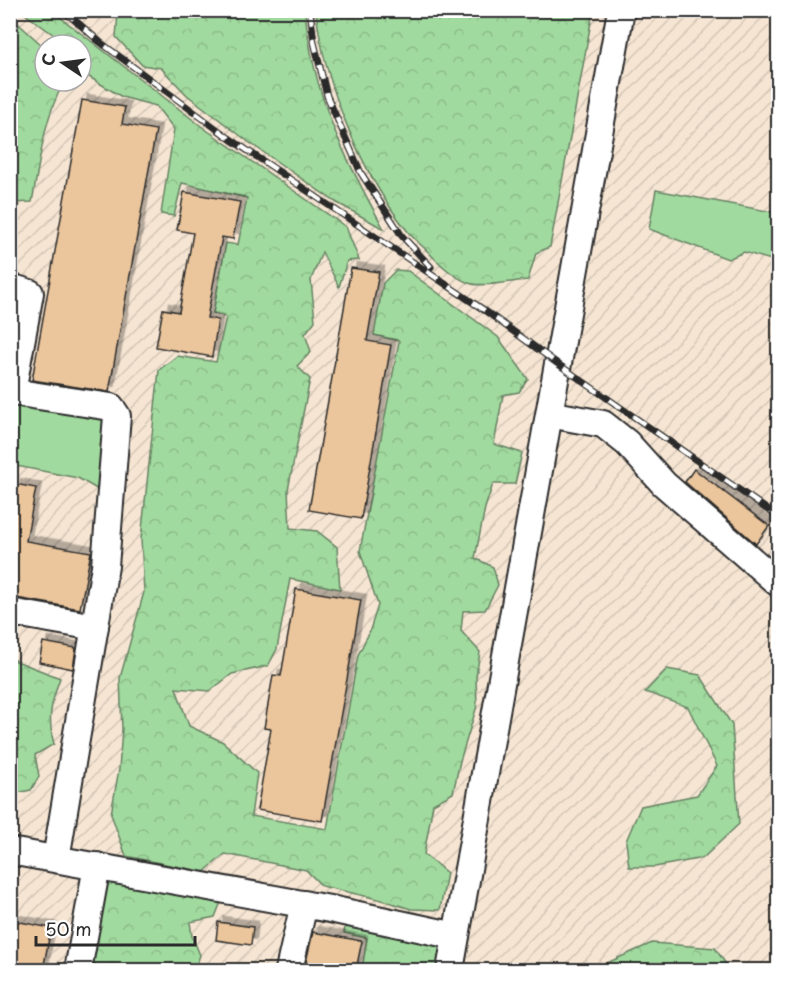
<svg xmlns="http://www.w3.org/2000/svg" width="789" height="981" font-family="'Playpen Sans',sans-serif">
  <style>
    .industrial { fill: url(#industrial-furrows); fill-rule: evenodd }
    .grass { fill: #a1da9e; stroke: #668264; stroke-width: 1.5 }
    .forest { fill: url(#forest-crowns); stroke: #668264; stroke-width: 1.5 }
    .building { fill: #ebc59b; stroke: #2b2b2b; stroke-width: 1.5; filter: url(#shadow) }
    .lines { fill: none; stroke-linecap: round; stroke-linejoin: round }
    .minor-casing { stroke: #2b2b2b; stroke-width: 30 }
    .minor { stroke: #fff; stroke-width: 26 }
    .rail-casing { stroke: #2b2b2b; stroke-width: 7 }
    .rail { stroke: #fff; stroke-width: 4.5; stroke-dasharray: 14; stroke-linecap: butt }
  </style>
  <defs>
    <pattern id="industrial-furrows" width="10" height="10" patternUnits="userSpaceOnUse" patternTransform="scale(1.5)"><rect width="10" height="10" fill="#f6e5d3"/><path d="M-1 1l2-2M0 10L10 0M9 11l2-2" fill="none" stroke="#d3c5b5"/></pattern>
    <pattern id="forest-crowns" width="20" height="18" patternUnits="userSpaceOnUse" patternTransform="scale(1.5)"><rect width="20" height="18" fill="#a1da9e"/><path d="M2 6a3 3 0 1 1 6 0M12 15a3 3 0 1 1 6 0" fill="none" stroke="#8bbb88"/></pattern>
    <filter id="shadow"><feDropShadow dx="5.5" dy="-5.5" stdDeviation="0" flood-color="#0004"/></filter>
  </defs>
  <rect width="100%" height="100%" fill="#fbf3eb"/>
  <filter id="ink" filterUnits="userSpaceOnUse"><feTurbulence type="fractalNoise" baseFrequency=".0167" numOctaves="2"/><feDisplacementMap in="SourceGraphic" scale="12" xChannelSelector="R" yChannelSelector="G"/><feConvolveMatrix kernelMatrix="1 2 1 2 8 2 1 2 1" color-interpolation-filters="sRGB"/></filter>
  <g filter="url(#ink)">
    <path class="industrial" d="M10,11H778V970H11ZM45,45H81V81H45Z"/>
    <path class="grass" d="M656,190L778,213V262L744,252L728,259L649,229Z
      M15,405L104,416L100,491L78,478L11,465L10,411Z"/>
    <path class="forest" d="M21,11H52L205,129L346,227L359,260L347,261L339,287L322,252L311,280L315,321L305,334L311,352L297,366L310,379L288,490L290,528L317,531L337,547L340,589L290,579L277,649L268,666L232,674L210,691L176,688L189,726L223,742L257,773L251,816L327,829L358,655L369,633L378,605L360,551L399,341L374,335L383,283L396,270L408,271L498,337L528,379L519,392L503,395L494,444L522,453L515,484H493L485,508L475,558L493,567L498,585L485,610L463,611L461,631L480,652L476,677L477,706L460,761L453,793L433,804L424,854L447,873L440,910L411,909L382,900L322,886L306,870L225,854L204,872L126,856L111,814L119,769L122,729L120,678L144,592L141,539L159,370L177,356L216,362L226,317L213,313L226,243L238,245L247,198L182,183L174,216L161,214L174,129L156,106L122,97L81,72V45H61L54,35Z
      M98,11H305C313,96 343,155 384,229L334,201L250,143L187,95L161,68L142,65L116,37L118,13Z
      M316,11H593L550,247L536,253L528,280C514,281 479,288 469,283C455,278 442,266 432,256C425,248 416,241 409,233C362,175 324,84 316,11Z
      M11,17L44,47L45,81H62L63,84C43,120 40,162 32,202L11,203Z
      M11,659L60,678C51,703 47,718 54,744L35,755L39,776L31,790L11,794Z
      M667,669L700,675L732,725L739,824L703,858L655,867H629L626,841L641,806L697,795L717,766L688,707L645,692Z
      M105,879L202,894L221,902L215,917L190,922L192,936L200,955L195,970H89Z
      M346,921L444,942L439,970H362L367,938L344,933Z
      M652,943L715,948L730,970H591Z"/>
    <path class="building" d="M82,100L125,107L122,124L156,130L109,392L32,380Z
      M184,192L240,202L233,239L222,237L207,318L218,320L212,357L156,347L163,309L179,312L193,233L177,230Z
      M351,268L379,272L367,341L391,345L361,519L309,510Z
      M694,469L769,526L756,544L685,482Z
      M15,484L36,488L26,541L91,552L80,609L10,597V508Z
      M296,589L361,600L322,821L257,810L271,729L264,728L273,675L281,676Z
      M43,642L76,648L73,669L39,662Z
      M10,920L51,928L43,970H10Z
      M218,922L253,927L251,945L216,940Z
      M313,932L362,941L356,970H304Z"/>
    <g class="lines">
      <g class="minor-casing">
        <path id="minor" d="M10,287L30,293L12,392L111,407L117,416L105,566L56,859
          M549,414L603,424L627,443L664,484L778,583
          M10,612L95,627
          M10,851L330,909L456,936
          M78,970L97,866
          M289,970L304,904
          M450,970L621,10"/>
      </g>
      <use href="#minor" class="minor"/>
      <g class="rail-casing">
        <path id="rail" d="M63,10L100,42L229,138L484,310L558,364L778,517
          M310,10L314,42L327,96L361,173L402,236L431,267"/>
      </g>
      <use href="#rail" class="rail"/>
    </g>
  </g>
  <rect width="789" height="981" fill="none" stroke="#fff" stroke-width="36"/>
  <rect x="18" y="18" width="753" height="945" fill="none" stroke="#2b2b2b" stroke-width="2" filter="url(#ink)"/>
  <g transform="translate(63 63) rotate(283)"><circle r="28" fill="#ffffff" stroke="#aaaaaa" stroke-width="1.5"/>
  <path d="M0-4.5L10 22L0 15L-10 22Z" fill="#2b2b2b"/>
  <text y="-9" font-size="16" font-weight="bold" text-anchor="middle" fill="#2b2b2b">С</text>
  </g>
  <path d="M36 936v9h159v-9" fill="none" stroke="#2b2b2b" stroke-width="3"/>
  <text x="45" y="936" font-size="18" fill="#2b2b2b" stroke="#ffffff" stroke-width="4.5" paint-order="stroke">50 m</text>
</svg>
